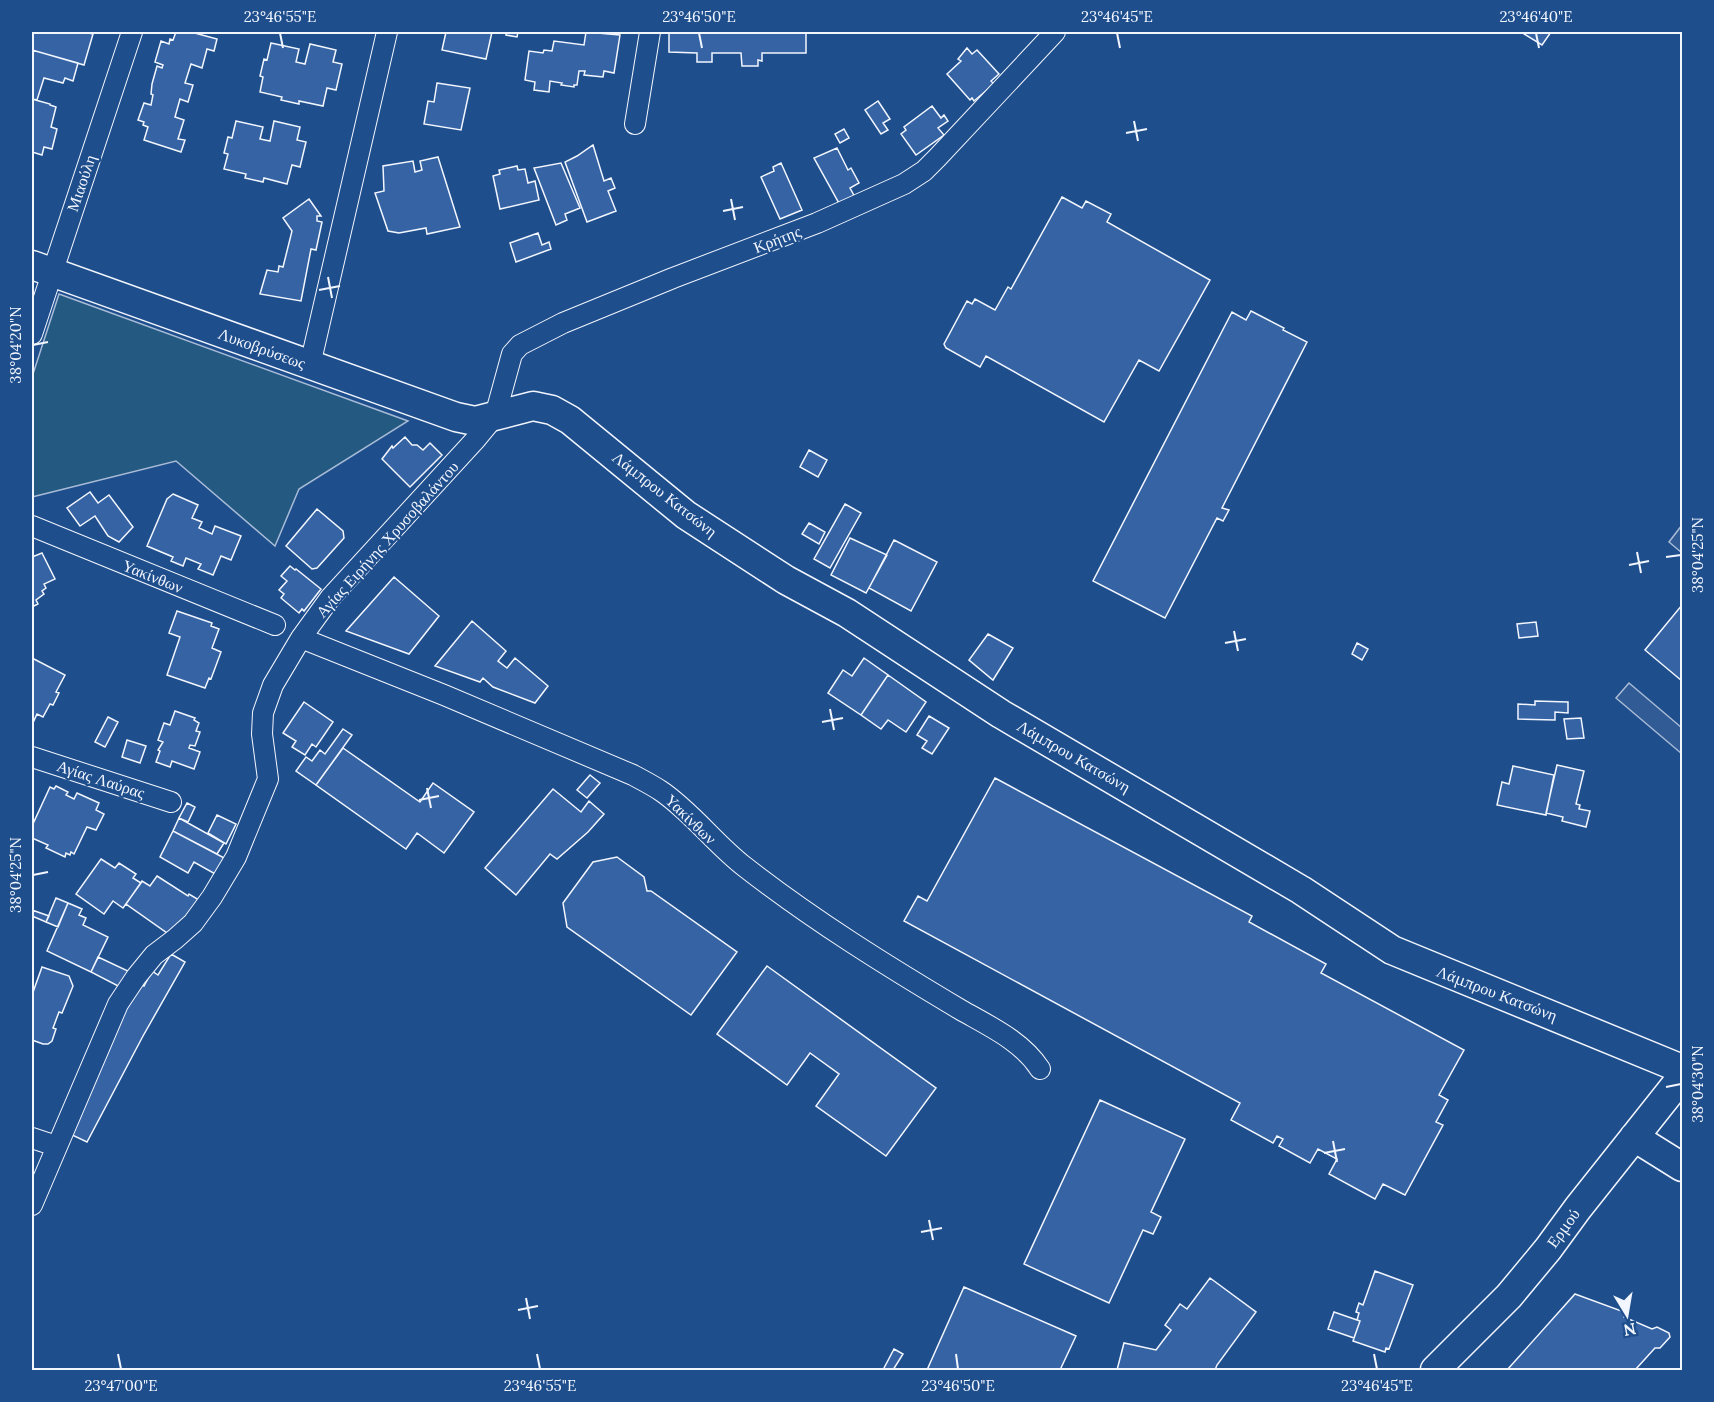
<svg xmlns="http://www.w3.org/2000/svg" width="1714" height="1402" font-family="Lora,serif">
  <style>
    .green { fill: #245a82; stroke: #a8bbd7; stroke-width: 1.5 }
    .parking { fill: #305b95; stroke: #a8bbd7; stroke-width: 1.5 }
    .building { fill: #3563a3; stroke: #f2f6ff; stroke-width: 1.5 }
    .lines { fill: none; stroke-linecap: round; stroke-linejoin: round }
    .street-casing { stroke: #f2f6ff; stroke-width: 22 }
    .secondary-casing { stroke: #f2f6ff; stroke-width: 31 }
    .street { stroke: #1f4e8c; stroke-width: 20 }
    .secondary { stroke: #1f4e8c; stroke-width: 28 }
    .ticks { fill: none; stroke: #f2f6ff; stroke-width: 2 }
    .labels { text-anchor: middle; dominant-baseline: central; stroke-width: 4.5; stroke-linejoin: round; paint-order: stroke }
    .street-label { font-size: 16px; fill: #f2f6ff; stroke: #1f4e8c }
    .neatline { fill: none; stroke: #f2f6ff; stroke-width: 2 }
    .ticks-label { font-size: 15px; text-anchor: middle; fill: #f2f6ff }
  </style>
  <rect width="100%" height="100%" fill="#1f4e8c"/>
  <path class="green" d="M59,294L408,421L299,489L275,546L176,461L32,497V377Z"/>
  <path class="parking" d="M1682,525V553L1669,542Z
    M1629,683L1682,728V754L1616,698Z"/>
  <path class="building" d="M32,32H85L93,34L84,65L32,50Z
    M176,32H191L217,39L214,51L207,49L202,68L191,64L185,83L193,85L188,102L180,99L175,117L184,120L178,139L185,140L181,152L144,140L148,127L143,125L144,122L138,120L144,103L151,105L153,95L151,94L152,84L157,66L162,68L163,65L155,62L161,41L169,44L170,39L173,40Z
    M446,32H492L486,59L442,50Z
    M506,32H518L517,37L506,35Z
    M586,32L620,35L614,73L604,71L603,77L584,75L585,71H579L577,85H574V87L561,85L562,83L550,81L549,92L534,90L535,82L525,80L529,51L543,53L544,50L552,51L554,41L584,45Z
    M669,32H806V53H762V61L758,60V66H742L741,53H712V62H697V53L669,52Z
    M1521,32H1551L1542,45Z
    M271,43L299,49L296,62L305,64L310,44L336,50L333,62L342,64L336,90L327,88L323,106L299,101V104L281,100L282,97L260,92L263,77L260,76L264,59L267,60Z
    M967,48L972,54L977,50L999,74L991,81L994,84L974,101L972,98L970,100L947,74L961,61L958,59Z
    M32,50L78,63L73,81L65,78L63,83L44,78L37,100L32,99Z
    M437,83L470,88L461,130L424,124L428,101L434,102Z
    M32,99L50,104V105L56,107L51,127L57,129L52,149L44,147L42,155L32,152Z
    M878,101L890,119L883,123L888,130L881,134L865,110Z
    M932,106L941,118L944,115L948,121L938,128L944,135L916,155L901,134L906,130L904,127Z
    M236,121L263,127L260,139L270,141L274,121L300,127L297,140L306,142L300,167L292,165L287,184L264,178L263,182L245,178L246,174L224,169L228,154L224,153L228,137L232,138Z
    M844,129L849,138L840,143L835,134Z
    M593,145L604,181L611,178L615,188L608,191L616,211L587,222L565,162L577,156Z
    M837,148L848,170L851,168L859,183L850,188L856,199L840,205L814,158Z
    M438,157L460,227L427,234L426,228L399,233L388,231L375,193L384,191L383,166L413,161L415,172L422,170L420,161Z
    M561,163L580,208L565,214L567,220L556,225L534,168Z
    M781,163L802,210L780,219L761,177L774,171L773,167Z
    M517,166L518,170L525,169L528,183L535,181L539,200L500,209L493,176L500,174L499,170Z
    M1062,197L1082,208L1086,201L1111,214L1107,222L1210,280L1159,371L1139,360L1104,422L986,356L980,367L946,348L944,344L967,301L972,304L975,299L995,310L1008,287L1011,289Z
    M309,199L321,216H317V221L322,222L316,250L311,249L301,301L260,294L267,270L278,272L279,266L283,267L292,231L283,218Z
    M538,233L542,245L549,242L551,249L516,262L510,243Z
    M1251,311L1284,328L1283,330L1307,342L1222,508L1229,510L1223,521L1217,518L1165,618L1093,581L1232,312L1246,320Z
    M405,437L412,445H417L423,450L430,443L442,455L410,487L382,459L392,446L393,448Z
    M809,450L827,460L818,477L800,467Z
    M90,492L98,503L109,495L133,527L119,542L108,536L95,516L80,526L67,508Z
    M173,494L198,505L192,518L202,522L199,528L212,534L215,526L241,536L231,560L221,556L213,575L198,569L201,564L186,558L183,566L171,561L173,557L147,546L167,499Z
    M845,504L861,513L830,568L814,559Z
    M317,509L343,531L344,538L317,568L312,569L286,546Z
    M809,523L825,532L819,544L802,534Z
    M850,538L887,555L866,593L831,575Z
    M894,540L937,562L911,611L869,588Z
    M42,553L55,579L44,584L46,588L42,591L44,594L36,600L38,604L32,607V557Z
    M290,566L295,570L296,569L321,589L304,611L302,609L299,613L281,598L284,594L279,590L287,581L281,576Z
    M394,577L439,616L409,654L346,631Z
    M1682,605V681L1645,650Z
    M177,611L212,623L211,626L219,629L212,648L221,652L211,679L209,678L205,688L167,675L180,637L169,633Z
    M472,621L506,651L498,661L507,668L515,658L548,686L535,703L493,687L483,678L480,682L435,666Z
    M1536,622L1538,636L1519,638L1517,624Z
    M988,634L1013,648L993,680L969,660Z
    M1357,643L1368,649L1362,660L1352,654Z
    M32,658L65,675L56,692L59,693L53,705L50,704L43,717L37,714L32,725Z
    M864,658L888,675L861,715L828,693L843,670L852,676Z
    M888,675L926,702L906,732L888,720L881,729L861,715Z
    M1535,701L1568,702V713L1555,712V720L1518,719V704L1535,705Z
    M304,702L333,722L316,747L312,744L305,755L292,747L296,741L283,733Z
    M175,711L195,718L194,720L199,723L196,731L200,732L195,746L190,745L189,748L200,752L194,769L172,761L170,767L156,762L160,751L158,750L163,742L158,740L164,723L170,725Z
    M929,716L949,728L932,754L922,748L927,741L917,735Z
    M108,717L118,722L105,747L95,742Z
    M1581,718L1584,738L1567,739L1564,719Z
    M343,729L352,735L316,785L296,771L306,757L312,761L320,750L325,754Z
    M127,740L146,746L140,763L122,757Z
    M343,748L420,802L433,783L474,812L444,853L417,833L406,849L316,785Z
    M1557,765L1584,771L1576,804L1580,805L1579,809L1590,811L1586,827L1562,821L1563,817L1546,813Z
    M1513,766L1554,775L1546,815L1497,805L1502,782L1509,784Z
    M590,775L600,783L587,798L577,790Z
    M995,778L1252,916L1249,922L1326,964L1321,973L1464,1050L1439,1095L1448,1100L1436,1122L1443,1125L1405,1195L1383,1184L1375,1199L1329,1174L1337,1159L1318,1149L1310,1163L1279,1146L1283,1139L1277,1136L1273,1143L1231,1120L1240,1103L904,921L918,896L927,901Z
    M56,786L68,792L66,795L74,799L77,793L99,803L96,810L104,814L96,830L87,827L74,854L71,852L70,855L66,853L65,857L46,848L48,845L32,838V826L50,787L54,789Z
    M553,789L581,812L589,801L604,814L588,832L557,859L550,854L516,895L485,868Z
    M187,803L195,807L188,822L179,818Z
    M217,815L236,824L226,844L208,833Z
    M179,818L224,843L217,854L173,831Z
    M173,831L228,860L217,875L194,862L188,873L160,857Z
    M617,857L644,877L647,891H651L737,952L691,1015L567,927L563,903L593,862Z
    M101,859L115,868L119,863L136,874L133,878L141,883L123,908L113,901L104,914L76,894Z
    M157,876L188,896L189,894L199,900L182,924L170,935L126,904L142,881L150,886Z
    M56,898L68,903L58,927L46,922Z
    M68,903L82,909L79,915L86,918L83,925L108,937L91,972L47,951Z
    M32,910L49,916L46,922L32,916Z
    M171,954L185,962L143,1036L87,1142L70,1134L118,1026L139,984L144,986L152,971L158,975Z
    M98,957L128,971L120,987L91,972Z
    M767,966L936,1088L886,1156L816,1106L839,1074L810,1053L787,1085L717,1034Z
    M42,967L69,976L73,986L62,1013L59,1012L53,1028L56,1029L52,1041L48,1044H43L32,1040V995Z
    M1100,1100L1185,1139L1151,1212L1161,1217L1153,1234L1143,1230L1109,1303L1024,1264Z
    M1375,1271L1413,1285L1389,1349L1386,1348L1385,1352L1353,1341L1360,1321L1357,1320L1359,1313L1356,1312L1359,1303L1363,1305Z
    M1210,1278L1256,1312L1217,1365L1215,1370H1117L1124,1343L1156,1350L1171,1330L1165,1325L1180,1304L1187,1309Z
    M964,1287L1076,1336L1060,1370H927Z
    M1575,1294L1627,1313L1624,1317L1652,1329L1657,1327L1669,1333L1670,1337L1660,1348H1655L1635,1370H1507Z
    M1334,1312L1360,1321L1354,1338L1328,1329Z
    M894,1349L903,1354L893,1370H883Z"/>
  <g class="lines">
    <g class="street-casing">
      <path id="street" d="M635,124L650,32
        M32,334L132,32
        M310,365L387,32
        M32,526L275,625
        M301,638L444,695L633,775C642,780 652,785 661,791C692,812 715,844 745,867C813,920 887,966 961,1010C989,1026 1022,1041 1040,1069
        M32,757L171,802
        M32,1138L56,1146
        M32,1205L118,1004L136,977L154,955L175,939L193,923L212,897L236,857L268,779L262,734L263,713L273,685L301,638L330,598L476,439L495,416L512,354L520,345L563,323L673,278L817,223L904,184L924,171L937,158L1055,32"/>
    </g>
    <g class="secondary-casing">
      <path id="secondary" d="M32,265L456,417L475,421L533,406L552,410L570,420L686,515L786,580L847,613L1001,714L1301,890L1392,950L1682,1069
        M1634,1137L1682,1167
        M1435,1370L1509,1296L1548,1249L1578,1208L1682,1077"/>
    </g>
    <use href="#street" class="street"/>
    <use href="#secondary" class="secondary"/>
  </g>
  <path class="ticks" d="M280,33L283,48M699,33L702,48M1117,33L1120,48M1536,33L1539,48M1134,121L1138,141M1126,133L1147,129M731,199L735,220M723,211L743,207M328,277L332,298M319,290L340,286M33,345L48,342M1637,552L1641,573M1666,557L1681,555M1629,565L1649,561M1234,631L1238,651M1225,643L1246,639M830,709L834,730M822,722L843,718M427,788L431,808M419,800L439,796M33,875L48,872M1666,1087L1681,1084M1333,1141L1337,1162M1324,1153L1345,1149M929,1220L933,1240M921,1232L942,1228M526,1298L530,1319M518,1310L538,1306M118,1354L121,1369M537,1354L540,1369M956,1354L958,1369M1374,1354L1377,1369"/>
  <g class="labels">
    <g class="street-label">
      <text transform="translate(81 183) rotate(-71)">Μιαούλη</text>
      <text transform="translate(777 239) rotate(-21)">Κρήτης</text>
      <text transform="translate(262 348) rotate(20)">Λυκοβρύσεως</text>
      <text transform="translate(665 494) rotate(38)">Λάμπρου Κατσώνη</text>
      <text transform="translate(387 539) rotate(-48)">Αγίας Ειρήνης Χρυσοβαλάντου</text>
      <text transform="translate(153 576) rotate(22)">Υακίνθων</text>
      <text transform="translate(1074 756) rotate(30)">Λάμπρου Κατσώνη</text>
      <text transform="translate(101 779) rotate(18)">Αγίας Λαύρας</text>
      <text transform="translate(691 819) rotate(44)">Υακίνθων</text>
      <text transform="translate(1497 993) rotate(21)">Λάμπρου Κατσώνη</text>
      <text transform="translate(1563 1228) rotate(-54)">Ερμού</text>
    </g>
  </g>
  <rect width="1714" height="1402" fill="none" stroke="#1f4e8c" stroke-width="66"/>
  <g transform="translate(1627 1315) rotate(169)" stroke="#1f4e8c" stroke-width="4.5" paint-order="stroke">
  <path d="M0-4.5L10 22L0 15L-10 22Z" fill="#f2f6ff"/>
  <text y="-9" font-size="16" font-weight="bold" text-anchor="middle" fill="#f2f6ff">N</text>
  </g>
  <rect x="33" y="33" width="1648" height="1336" class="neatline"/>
  <g class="ticks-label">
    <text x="280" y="22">23°46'55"E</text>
    <text x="699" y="22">23°46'50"E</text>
    <text x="1117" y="22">23°46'45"E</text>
    <text x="1536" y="22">23°46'40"E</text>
    <text transform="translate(16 345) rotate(-90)" y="5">38°04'20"N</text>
    <text transform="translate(1698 555) rotate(-90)" y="5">38°04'25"N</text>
    <text transform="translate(16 875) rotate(-90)" y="5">38°04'25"N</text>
    <text transform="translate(1698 1084) rotate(-90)" y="5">38°04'30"N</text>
    <text x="121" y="1391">23°47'00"E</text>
    <text x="540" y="1391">23°46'55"E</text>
    <text x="958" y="1391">23°46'50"E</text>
    <text x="1377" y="1391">23°46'45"E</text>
  </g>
</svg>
